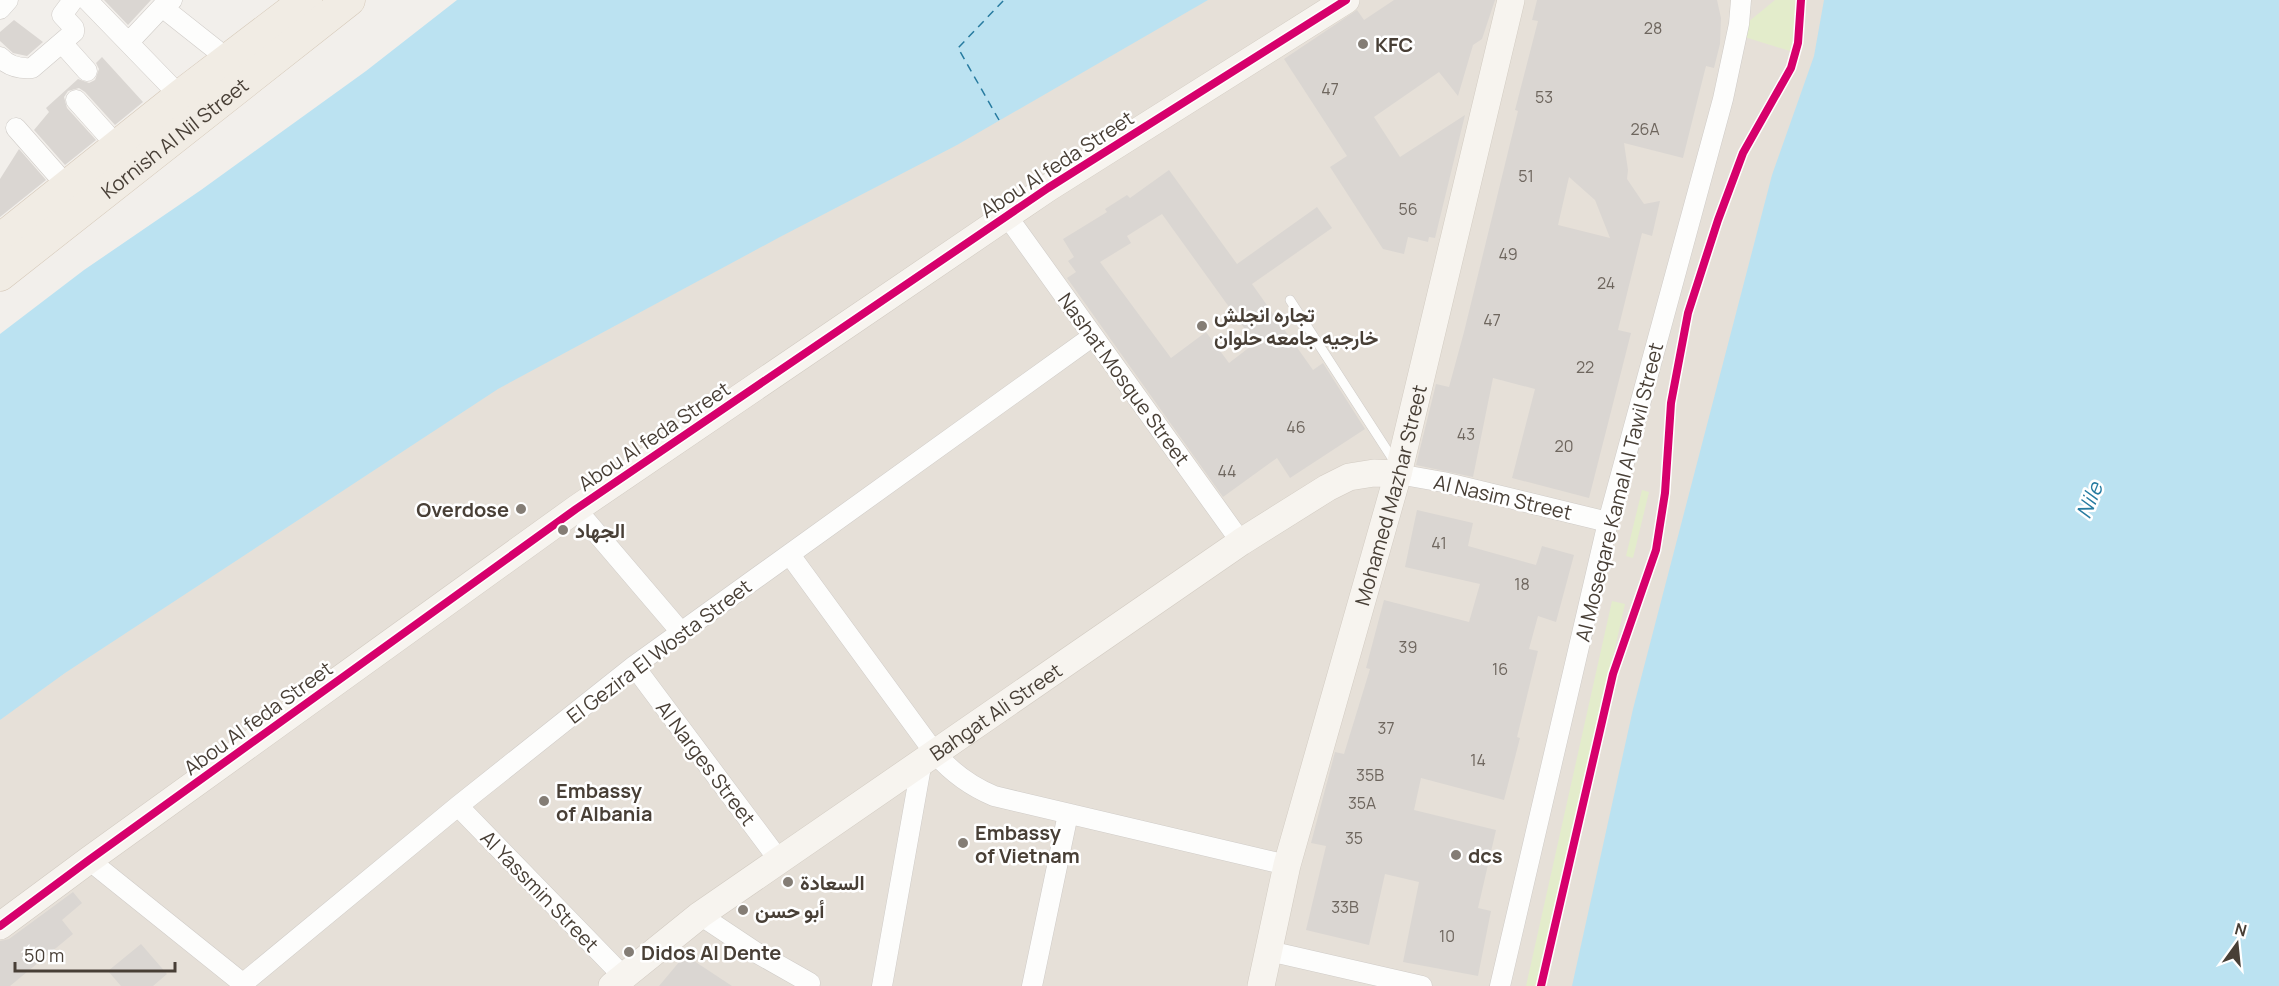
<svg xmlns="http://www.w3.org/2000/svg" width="2279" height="986" font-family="Manrope,Vazirmatn,sans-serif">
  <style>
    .residential { fill: #e6e0d8 }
    .green { fill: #e3eccb }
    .water { fill: #bbe2f1 }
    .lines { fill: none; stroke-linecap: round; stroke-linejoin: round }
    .ferry { stroke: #277ba0; stroke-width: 1.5; stroke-dasharray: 8 6; stroke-linecap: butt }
    .building { fill: #dad6d2; fill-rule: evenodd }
    .lane-casing { stroke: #cfcbc7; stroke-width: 10 }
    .street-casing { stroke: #cfcbc7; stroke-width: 21 }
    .secondary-casing { stroke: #d2cbc2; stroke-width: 28 }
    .primary-casing { stroke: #d5c8b8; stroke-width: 33 }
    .lane { stroke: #fdfdfc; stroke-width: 9 }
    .street { stroke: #fdfdfc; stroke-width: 20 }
    .secondary { stroke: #f7f4ef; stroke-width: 27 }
    .primary { stroke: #f1ece4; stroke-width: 32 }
    .cycleway-casing { stroke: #fff; stroke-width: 11 }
    .cycleway { stroke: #d6006c; stroke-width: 8 }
    .poi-dot { fill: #847d75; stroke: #fff; stroke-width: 2 }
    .labels { text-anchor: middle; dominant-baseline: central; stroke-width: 5; stroke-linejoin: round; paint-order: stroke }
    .number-label { font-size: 16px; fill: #6e665e }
    .poi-label { font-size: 20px; font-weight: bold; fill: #483f36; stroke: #fff; text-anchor: start }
    .street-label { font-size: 20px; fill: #483f36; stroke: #fff }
    .water-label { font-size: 21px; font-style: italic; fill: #277ba0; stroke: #fff }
  </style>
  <rect width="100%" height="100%" fill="#f2efeb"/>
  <path class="residential" d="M835,0H2279V986H0V578Z"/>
  <path class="green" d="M1775,0H1795L1797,28L1793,52L1738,35L1747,23Z
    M1642,490L1649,492L1633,558L1626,556Z
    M1612,601L1625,604L1538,986H1526Z"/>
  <path class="water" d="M457,0H1208L957,145L778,238L498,389L65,673L0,720V334L84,270L201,190L366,71Z
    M1824,0H2279V986H1572L1633,709L1772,175L1814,56Z"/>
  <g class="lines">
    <path class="ferry" d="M999,120L958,48L1004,0"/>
  </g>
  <path class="building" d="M104,0H151L128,25Z
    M1394,0H1495L1482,39L1473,45L1458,96L1439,72L1374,117L1400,157L1465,115L1435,238L1429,237L1428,242L1408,237L1404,254L1383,249L1330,167L1347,156L1284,59L1357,10L1364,20Z
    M1537,0H1717L1721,18L1720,44L1714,68L1706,66L1683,158L1624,143L1628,170L1627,179L1644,204L1660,201L1652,236L1642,233L1618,330L1631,333L1589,498L1512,478L1535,389L1493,378L1473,477L1416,465L1436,384L1449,387L1464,332L1518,111L1515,110L1538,21L1532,20ZM1569,177L1595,200L1610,238L1558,225Z
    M14,20L43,42L27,56L13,53L0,41V32Z
    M102,57L143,102L115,125L85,92L79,88L68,91L64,97L67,108L96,140L65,165L34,130L49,112L46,108L78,79L89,83L95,80L99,69L96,63Z
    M19,149L46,180L0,217V179Z
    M1169,170L1237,264L1317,207L1332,228L1252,284L1313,370L1323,363L1365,429L1290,478L1277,458L1223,497L1067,278L1076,272L1068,261L1074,257L1063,239L1107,212L1105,209L1127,195L1130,198ZM1162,214L1255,343L1229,363L1206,332L1171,358L1100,262L1131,243L1127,236Z
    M1417,510L1473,523L1468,546L1536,565L1542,546L1574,555L1556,622L1538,616L1529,649L1538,651L1517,737L1520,738L1504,800L1421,778L1414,810L1496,830L1478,908L1491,911L1478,976L1403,962L1419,882L1385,874L1369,945L1306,930L1326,846L1311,843L1335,752L1344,754L1370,669L1366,668L1384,600L1469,622L1480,584L1405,567Z
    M73,892L82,903L62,920L73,934L10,986H0V941L9,939Z
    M141,944L167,974L153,986H121L108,971Z
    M685,955L732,986H659Z"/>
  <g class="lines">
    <g class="lane-casing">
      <path id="lane" d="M1290,300L1396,464"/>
    </g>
    <g class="street-casing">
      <path id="street" d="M87,0L180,96
        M162,7L229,60
        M0,9L8,0
        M129,42L162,7L172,0
        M62,43L87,71
        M0,57C8,66 20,69 32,68L74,32V28L62,15L73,0
        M76,100L118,147
        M16,128L67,186
        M1007,216L1241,542
        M1398,474L1443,482L1608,522
        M576,509L681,632
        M790,555L934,752C951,772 970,786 994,796L1287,865
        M634,666L779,860
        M458,806L623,976
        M89,860L246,986
        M700,915L757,953L810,983
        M1269,951L1422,986
        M240,986L458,806L634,666L1093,336
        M882,986L922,761
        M1032,986L1068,814
        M1500,986L1608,522L1723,99L1739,24L1741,0"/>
    </g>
    <g class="secondary-casing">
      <g id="secondary">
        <path d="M0,926L89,860L576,509L1048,188L1346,0"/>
        <path id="s1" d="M612,986L700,915L1241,542L1327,488L1349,477L1374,473L1398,474"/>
        <path id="s2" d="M1261,986L1287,865L1398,474L1511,0"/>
      </g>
    </g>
    <g class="primary-casing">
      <g id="primary">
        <path d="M0,240L180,96L306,0"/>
        <path id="s3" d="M0,275L349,0"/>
      </g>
    </g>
    <use href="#lane" class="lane"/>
    <use href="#street" class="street"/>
    <use href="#secondary" class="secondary"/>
    <use href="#primary" class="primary"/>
    <g class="cycleway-casing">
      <path id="cycleway" d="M0,926L89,860L576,509L1048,188L1346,0
        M1541,986L1613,674L1656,550L1665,493L1671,403L1688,313L1718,220L1743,153L1791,68L1798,43L1801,0"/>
    </g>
    <use href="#cycleway" class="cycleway"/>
  </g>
  <g class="poi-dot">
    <circle cx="1363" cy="44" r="6"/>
    <circle cx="1202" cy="326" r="6"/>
    <circle cx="521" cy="509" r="6"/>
    <circle cx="563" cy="530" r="6"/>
    <circle cx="544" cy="801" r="6"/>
    <circle cx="963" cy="843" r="6"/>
    <circle cx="1456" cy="855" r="6"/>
    <circle cx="788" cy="882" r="6"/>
    <circle cx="743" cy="910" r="6"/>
    <circle cx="629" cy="952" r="6"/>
  </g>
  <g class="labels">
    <g class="number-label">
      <text x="1653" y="28">28</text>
      <text x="1330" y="89">47</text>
      <text x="1544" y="97">53</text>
      <text x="1645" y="129">26A</text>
      <text x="1526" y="176">51</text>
      <text x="1408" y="209">56</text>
      <text x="1508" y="254">49</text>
      <text x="1606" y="283">24</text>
      <text x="1492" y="320">47</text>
      <text x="1585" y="367">22</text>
      <text x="1296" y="427">46</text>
      <text x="1466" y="434">43</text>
      <text x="1564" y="446">20</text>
      <text x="1227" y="471">44</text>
      <text x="1439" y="543">41</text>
      <text x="1522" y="584">18</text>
      <text x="1408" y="647">39</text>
      <text x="1500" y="669">16</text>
      <text x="1386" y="728">37</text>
      <text x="1478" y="760">14</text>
      <text x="1370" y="775">35B</text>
      <text x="1362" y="803">35A</text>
      <text x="1354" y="838">35</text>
      <text x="1345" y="907">33B</text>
      <text x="1447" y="936">10</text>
    </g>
    <g class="poi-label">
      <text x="1375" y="44">KFC</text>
      <text x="1214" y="314">تجاره انجلش<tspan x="1214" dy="23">خارجيه جامعه حلوان</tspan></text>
      <text x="509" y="509" text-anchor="end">Overdose</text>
      <text x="575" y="530">الجهاد</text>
      <text x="556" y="790">Embassy<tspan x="556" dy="23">of Albania</tspan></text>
      <text x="975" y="832">Embassy<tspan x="975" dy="23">of Vietnam</tspan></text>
      <text x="1468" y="855">dcs</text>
      <text x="800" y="882">السعادة</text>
      <text x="755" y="910">أبو حسن</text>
      <text x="641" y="952">Didos Al Dente</text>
    </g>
    <g class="street-label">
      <text stroke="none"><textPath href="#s3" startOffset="222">Kornish Al Nil Street</textPath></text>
      <text transform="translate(1057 164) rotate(-33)">Abou Al feda Street</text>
      <text transform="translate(1124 379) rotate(54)">Nashat Mosque Street</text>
      <text transform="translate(654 436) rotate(-34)">Abou Al feda Street</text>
      <text transform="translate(1619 492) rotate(-76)">Al Moseqare Kamal Al Tawil Street</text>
      <text stroke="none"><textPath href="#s2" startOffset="508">Mohamed Mazhar Street</textPath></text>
      <text transform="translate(1503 497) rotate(13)">Al Nasim Street</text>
      <text transform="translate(659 651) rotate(-37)">El Gezira El Wosta Street</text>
      <text stroke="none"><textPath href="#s1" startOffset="472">Bahgat Ali Street</textPath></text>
      <text transform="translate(258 718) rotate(-36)">Abou Al feda Street</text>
      <text transform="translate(706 763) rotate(53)">Al Narges Street</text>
      <text transform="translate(540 891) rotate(46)">Al Yassmin Street</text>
    </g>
    <g class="water-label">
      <text transform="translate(2089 500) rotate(-68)">Nile</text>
    </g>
  </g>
  <g transform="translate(2237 944) rotate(15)" stroke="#ffffff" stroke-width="4.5" paint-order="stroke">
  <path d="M0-4.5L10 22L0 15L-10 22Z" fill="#483f36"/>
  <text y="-9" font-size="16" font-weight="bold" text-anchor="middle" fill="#483f36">N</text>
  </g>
  <path d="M15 962v9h160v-9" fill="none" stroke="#483f36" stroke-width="3"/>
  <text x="24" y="962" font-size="18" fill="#483f36" stroke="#ffffff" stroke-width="4.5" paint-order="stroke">50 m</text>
</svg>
